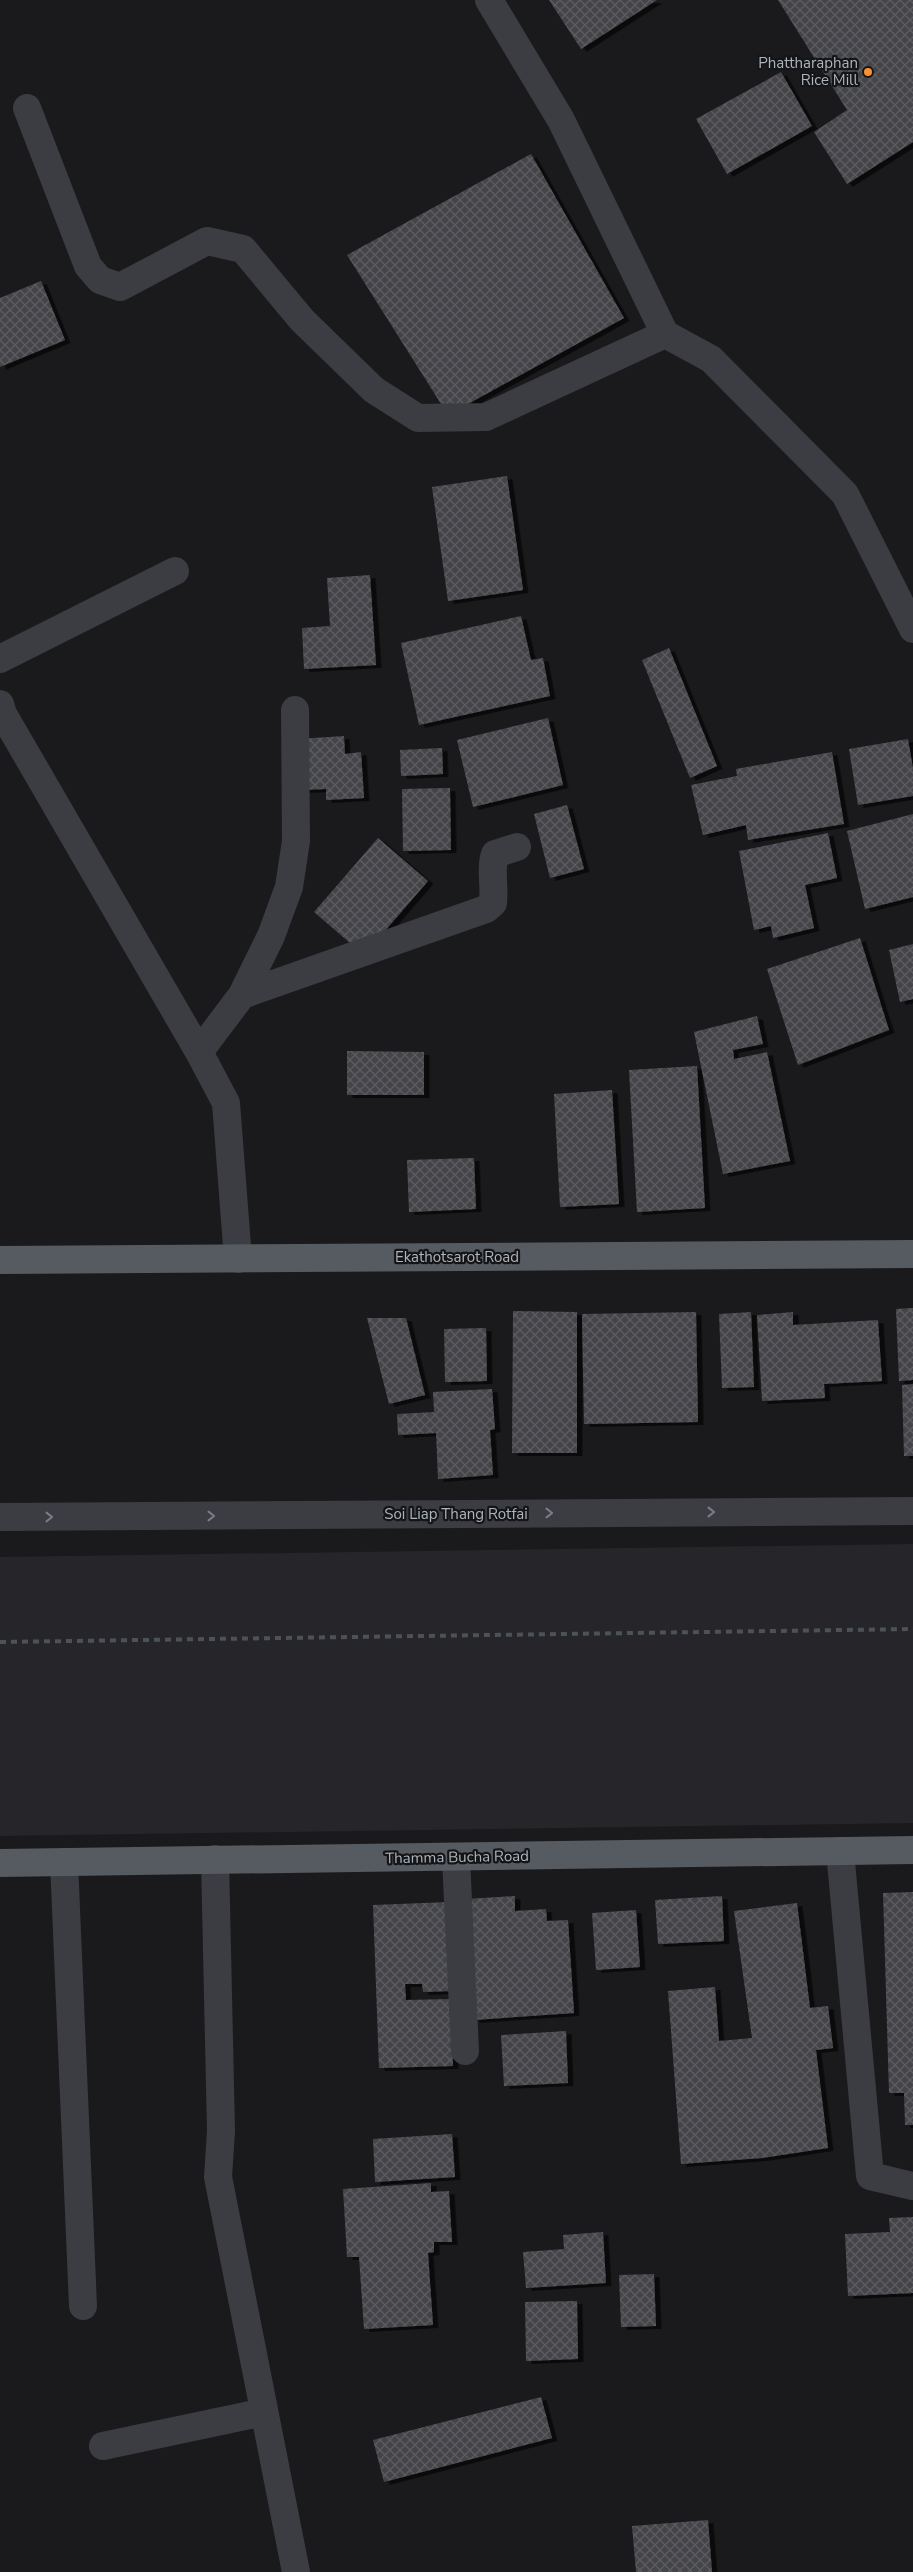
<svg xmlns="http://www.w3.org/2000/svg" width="913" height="2572" font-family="'Nunito Sans',sans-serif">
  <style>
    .built { fill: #26262a }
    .building { fill: url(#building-cross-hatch); filter: url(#shadow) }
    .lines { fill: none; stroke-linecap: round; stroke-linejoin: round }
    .minor { stroke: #3b3d42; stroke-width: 28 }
    .major { stroke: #565b61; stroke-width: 28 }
    .rail { stroke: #4d5257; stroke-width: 4; stroke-dasharray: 6 5; stroke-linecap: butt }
    .oneway { stroke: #797e86 }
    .poi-dot { fill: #fe8f31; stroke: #151517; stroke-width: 2 }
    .labels { text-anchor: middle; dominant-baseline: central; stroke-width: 4.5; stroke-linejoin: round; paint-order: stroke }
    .poi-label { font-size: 15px; fill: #acb4bd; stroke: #151517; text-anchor: end }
    .street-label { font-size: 15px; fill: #acb4bd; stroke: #151517 }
  </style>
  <defs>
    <pattern id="building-cross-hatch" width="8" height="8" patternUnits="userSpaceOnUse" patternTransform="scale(1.25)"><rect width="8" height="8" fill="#444549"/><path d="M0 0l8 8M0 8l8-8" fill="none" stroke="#5c5d61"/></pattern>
    <filter id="shadow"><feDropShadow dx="5.5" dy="3" stdDeviation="0" flood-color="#0009"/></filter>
  </defs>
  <rect width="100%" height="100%" fill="#1a1a1c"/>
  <path class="built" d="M913,1544V1823L0,1836V1557Z"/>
  <path class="building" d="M549,0H657L581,49Z
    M778,0H913V142L847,184L814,132L847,110Z
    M781,72L812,126L727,174L696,119Z
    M531,154L624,318L448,415L347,255Z
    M41,281L65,340L0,367V298Z
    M507,476L523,590L448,601L432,487Z
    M370,575L376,665L304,669L302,628L330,626L327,578Z
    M521,616L531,660L543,658L550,696L419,725L401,643Z
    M669,648L717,766L690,778L642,660Z
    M548,718L563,785L473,807L457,740Z
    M344,736L345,754L361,752L364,798L326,800V789L302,790L298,739Z
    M908,739L913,769V796L858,805L849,749Z
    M442,748L443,774L401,776L400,750Z
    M832,752L844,824L748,840L746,825L703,835L691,785L737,776L736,769Z
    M450,788L451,850L403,851L402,789Z
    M567,805L584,869L550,878L534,814Z
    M913,814V897L865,909L847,831Z
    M828,833L837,878L805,885L814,928L773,938L771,926L754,930L739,851Z
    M378,838L428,881L364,955L314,912Z
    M860,938L889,1030L798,1065L767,969Z
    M913,944V999L900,1002L889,950Z
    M757,1016L763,1044L733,1050L734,1059L767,1052L790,1161L723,1174L694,1032Z
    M347,1051L424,1052V1095H347Z
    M697,1066L705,1208L637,1212L629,1070Z
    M612,1090L619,1204L560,1207L554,1094Z
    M474,1158L476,1209L409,1212L407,1160Z
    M913,1308V1380L899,1381L896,1309Z
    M513,1311L577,1312V1453H512Z
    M696,1312L698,1422L584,1424L582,1314Z
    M751,1312L754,1387L722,1388L719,1314Z
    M793,1312V1325L878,1320L882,1381L824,1384L825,1398L762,1401L757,1315Z
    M367,1318H406L425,1395L389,1404Z
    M486,1328L487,1381L445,1382L444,1329Z
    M913,1384V1456H904L902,1385Z
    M492,1389L495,1429L490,1430L493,1475L438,1479L436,1433L398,1435L397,1414L434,1412L433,1392Z
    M913,1892V2125H905L904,2093H889L883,1893Z
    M515,1896V1911L546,1909L547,1921L568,1920L574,2013L474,2020L466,1899Z
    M722,1896L724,1941L658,1944L655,1900Z
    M449,1902L452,1991L423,1992L422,1984H405L406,2000L451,1999L453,2066L379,2068L373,1905Z
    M797,1903L810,2008L828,2006L833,2048L816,2050L828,2148L762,2158L681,2164L668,1991L715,1987L719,2041L752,2038L734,1911Z
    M636,1910L640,1967L596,1970L592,1913Z
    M566,2031L568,2083L504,2086L501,2035Z
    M452,2134L455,2177L375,2182L373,2139Z
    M431,2183V2192L449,2191L452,2242H434V2252L428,2253L433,2325L364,2329L359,2257H347L343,2189Z
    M913,2217V2293L848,2296L845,2234L890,2232L889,2218Z
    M603,2232L606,2283L526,2288L523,2252L564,2249L563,2235Z
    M654,2274L656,2326L621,2327L619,2275Z
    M577,2301L578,2359L526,2361L525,2302Z
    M541,2397L552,2438L384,2482L373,2440Z
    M708,2520L712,2572H636L632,2526Z"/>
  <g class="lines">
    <path class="minor" d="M489,0L561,120L665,334
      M27,108L88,266L100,280L120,287L207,241L243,249L302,320L374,390L418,418L486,417L665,334L711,359L845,494L913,629
      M0,659L175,571
      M0,704L3,714L199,1052L226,1103L238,1259
      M242,995L486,909L493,903C495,887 490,868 495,854L517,847
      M199,1052L242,995L271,936L289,887L296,841L295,710
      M0,1517L913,1511
      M840,1851L870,2176L913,2186
      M456,1858L465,2051
      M215,1859L221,2131L218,2177L296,2572
      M64,1862L83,2306
      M103,2446L264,2412"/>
    <path class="major" d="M0,1260L913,1254
      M0,1863L913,1850"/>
    <path class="rail" d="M0,1642L913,1629"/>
  </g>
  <defs><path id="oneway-chevron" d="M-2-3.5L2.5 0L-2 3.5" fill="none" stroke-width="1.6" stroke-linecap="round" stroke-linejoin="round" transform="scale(1.25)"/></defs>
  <g class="oneway">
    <use href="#oneway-chevron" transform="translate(711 1512)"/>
    <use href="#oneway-chevron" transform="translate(549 1513)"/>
    <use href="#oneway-chevron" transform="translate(211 1516)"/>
    <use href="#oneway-chevron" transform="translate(49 1517)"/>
  </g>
  <circle class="poi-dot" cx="868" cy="72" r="5"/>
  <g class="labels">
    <g class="poi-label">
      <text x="858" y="63">Phattharaphan<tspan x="858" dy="17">Rice Mill</tspan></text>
    </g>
    <g class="street-label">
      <text x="457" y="1257">Ekathotsarot Road</text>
      <text x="456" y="1514">Soi Liap Thang Rotfai</text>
      <text transform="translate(457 1857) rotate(-1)">Thamma Bucha Road</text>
    </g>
  </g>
</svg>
